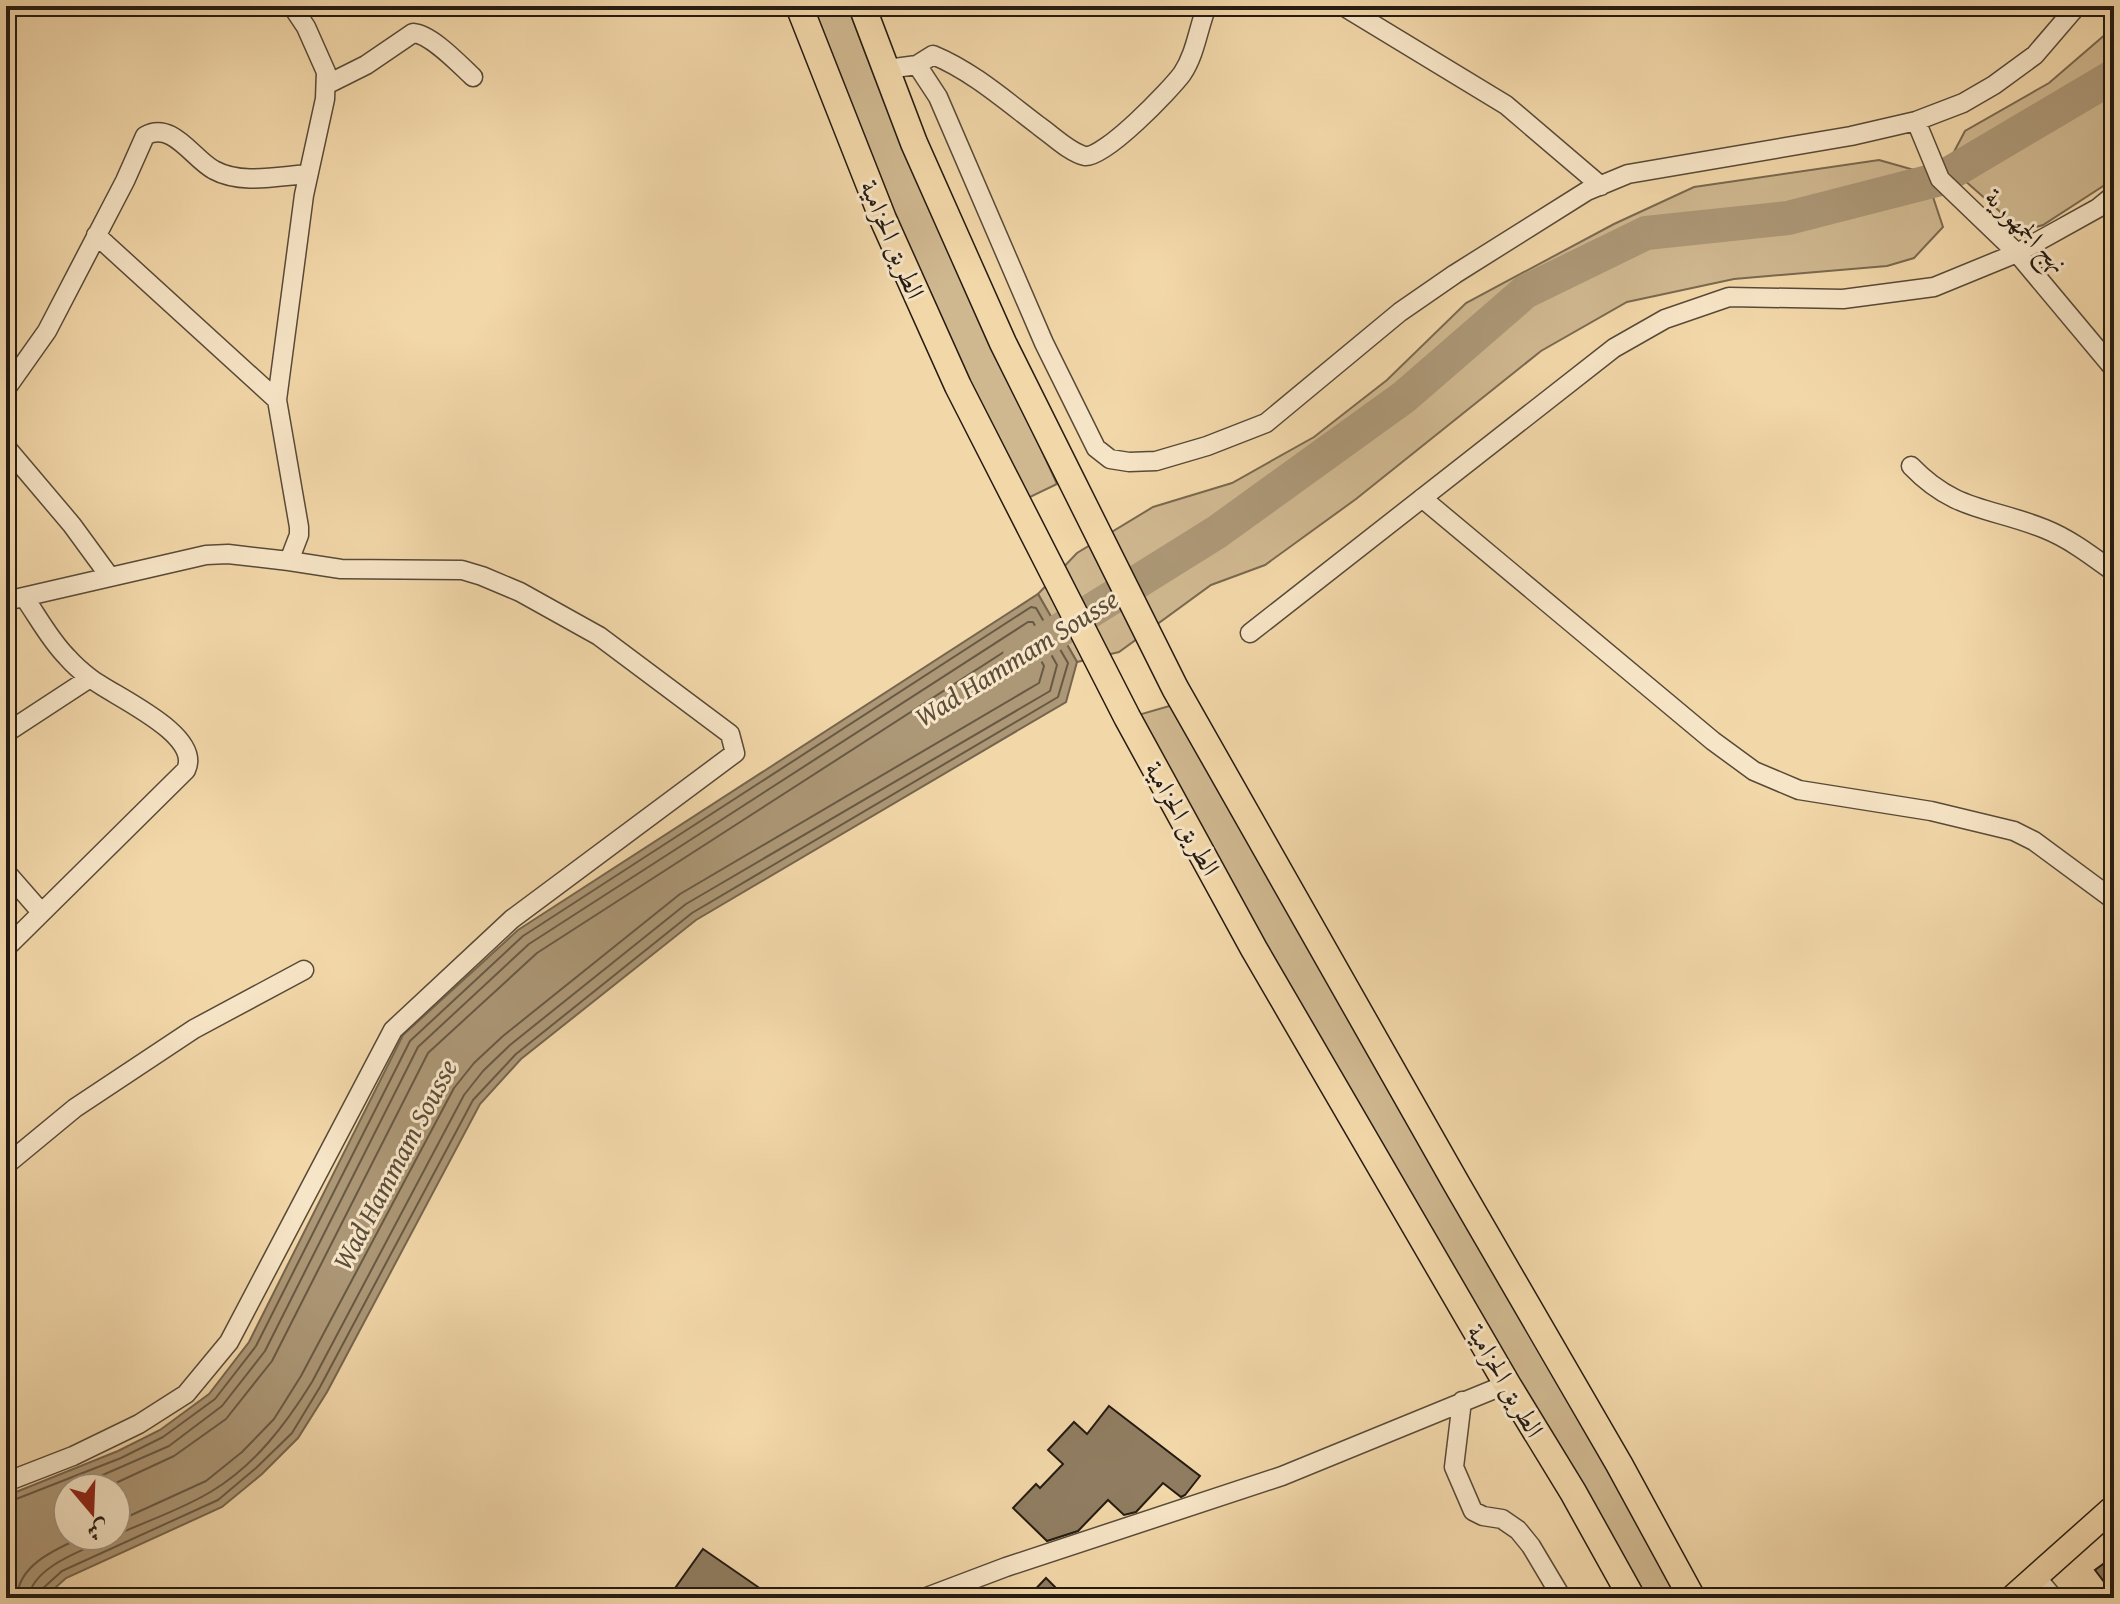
<svg xmlns="http://www.w3.org/2000/svg" width="2120" height="1604" font-family="'Gentium Book Plus',Amiri,serif">
  <style>
    .green { fill: #cfb78f; stroke: #7a6950; stroke-width: 2 }
    .water { fill: #ac9776; stroke: #76654e; stroke-width: 2; fill-rule: evenodd }
    .lines { fill: none; stroke-linecap: round; stroke-linejoin: round }
    .shore { stroke: #685944; stroke-width: 2 }
    .river { stroke: #ac9776; stroke-width: 34 }
    .building { fill: #907d61; stroke: #251b12; stroke-width: 2 }
    .minor-casing { stroke: #584a38; stroke-width: 21 }
    .major-casing { stroke: #251b12; stroke-width: 27 }
    .highway-casing { stroke: #251b12; stroke-width: 29 }
    .minor { stroke: #f7e5c7; stroke-width: 18 }
    .major { stroke: #f2d7a9; stroke-width: 24 }
    .highway { stroke: #f2d7a9; stroke-width: 26 }
    .labels { text-anchor: middle; dominant-baseline: central; stroke-width: 6; stroke-linejoin: round; paint-order: stroke }
    .street-label { font-size: 26px; fill: #251b12; stroke: #f7e5c7 }
    .water-label { font-size: 28px; font-style: italic; fill: #5b4d3a; stroke: #f7e5c7 }
  </style>
  <rect width="100%" height="100%" fill="#f2d7a9"/>
  <filter id="stains"><feTurbulence type="fractalNoise" baseFrequency=".0025" numOctaves="4"/><feColorMatrix values="0 0 0 0 .2 0 0 0 0 .09 0 0 0 0 .02 0 0 0 .5 -.17"/></filter>
  <radialGradient id="worn" r=".72"><stop offset=".6" stop-color="#630" stop-opacity="0"/><stop offset="1" stop-color="#630" stop-opacity=".3"/></radialGradient>
  <path class="green" d="M813,6H848C907,170 985,326 1057,484L1026,499L958,357L901,229Z
    M2114,27V179L2043,225L2022,231L1947,165L1965,131L2049,83Z
    M1879,160L1925,173L1943,227L1914,258L1887,266L1734,279L1627,302L1541,351L1356,499L1265,565L1211,585L1119,652L1077,662L1038,594L1077,553L1153,507L1232,483L1314,437L1387,380L1466,303L1614,224L1694,187Z
    M1173,705L1680,1598H1644L1213,852L1138,715Z"/>
  <path class="water" d="M1038,594L1077,662L1066,702L696,920L521,1059L480,1104L327,1392L298,1438L262,1474L222,1507L66,1578L44,1598H6V1496L118,1451L160,1430L209,1394L249,1342L403,1035L518,930ZM68,1488H116V1536H68Z"/>
  <g class="lines">
    <path class="shore" d="M73,1488L169,1446L222,1406L265,1351L418,1047L529,944L1028,622H1033L1057,665L1050,691L686,904L510,1045L483,1071L464,1095L312,1382C286,1424 255,1465 212,1491C183,1509 147,1521 116,1535
      M105,1488L174,1456L226,1419L272,1361L428,1053L537,953L1024,639H1029L1044,666L1039,683L680,894L503,1036L474,1063L454,1088L301,1376L274,1419L242,1452L206,1481L116,1522
      M6,1503L121,1458L163,1437L215,1399L256,1346L410,1041L523,936L1031,607L1036,608L1068,663L1058,697L692,913L516,1054L473,1100L320,1387L292,1433L256,1468L218,1500L62,1571L41,1590L39,1598
      M17,1598C18,1564 58,1548 85,1536
      M29,1598C31,1566 89,1548 114,1536"/>
    <path class="river" d="M1020,655L1217,532L1404,397L1525,292L1646,233L1788,218L1940,179L2114,76"/>
  </g>
  <path class="building" d="M1109,1406L1200,1476L1185,1495L1181,1497L1163,1483L1136,1512L1124,1515L1108,1500L1078,1531L1047,1541L1013,1508L1036,1484L1040,1488L1063,1464L1048,1450L1074,1422L1087,1434Z
    M703,1549L774,1598H668Z
    M2114,1556V1595L2095,1570Z
    M1046,1578L1066,1598H1027Z"/>
  <g class="lines">
    <g class="minor-casing">
      <path id="minor" d="M1343,6L1506,105L1601,186
        M917,65L933,55C972,71 1006,101 1039,126C1052,135 1070,153 1085,156C1104,159 1170,90 1182,74C1196,53 1198,28 1207,6
        M887,69L917,65L938,97L1044,343L1096,448L1110,459L1129,462L1156,461L1207,446L1266,423L1400,312L1455,274L1587,191L1628,174L1851,136L1916,121L1963,103L1994,85L2035,55L2077,6
        M326,85L366,65L413,33C431,34 459,64 473,77
        M1916,121L1940,179L2017,253L2114,369
        M96,235L277,400
        M6,389L47,331L125,181L145,136C172,120 193,159 214,170C241,185 279,176 308,174
        M6,447L72,525L110,577
        M1911,466C1955,512 1991,507 2045,529C2070,539 2092,556 2114,572
        M1422,498L1713,741L1754,771L1799,790L1931,811L2014,831L2034,841L2114,900
        M6,601L206,555L228,554L289,561L299,535V527L277,400L304,195L325,99L326,72L306,27L292,6
        M1250,633L1614,348L1665,319L1729,297L1843,299L1934,287L2017,253L2098,208L2114,195
        M6,733L90,678
        M6,872L41,912
        M6,948L186,770C203,734 113,696 90,678C82,672 74,665 67,657C50,640 38,617 24,597
        M6,1165L75,1108L194,1029L304,970
        M1462,1401L1454,1467L1473,1511L1483,1516L1502,1519L1518,1530L1531,1546L1562,1598
        M6,1482L73,1456L139,1424L186,1394L229,1342L393,1030L512,919L735,753L730,734L599,636L520,592L482,576L462,570L341,569L289,561
        M2036,1577L2054,1598
        M924,1598L1006,1567L1282,1476L1507,1384"/>
    </g>
    <g class="major-casing">
      <path id="major" d="M2012,1598L2114,1507"/>
    </g>
    <g class="highway-casing">
      <path id="highway" d="M799,6L883,219L958,386L1127,717L1254,949L1507,1384L1573,1492L1632,1598
        M862,6L914,143L1003,343L1175,688L1456,1183L1619,1464L1692,1598"/>
    </g>
    <use href="#minor" class="minor"/>
    <use href="#major" class="major"/>
    <use href="#highway" class="highway"/>
  </g>
  <g class="labels">
    <g class="street-label">
      <text transform="translate(2027 230) rotate(46)">نهج الجمهورية</text>
      <text transform="translate(893 239) rotate(67)">الطريق الحزامية</text>
      <text transform="translate(1183 818) rotate(61)">الطريق الحزامية</text>
      <text transform="translate(1506 1380) rotate(60)">الطريق الحزامية</text>
    </g>
    <g class="water-label">
      <text transform="translate(1016 657) rotate(-32)">Wad Hammam Sousse</text>
      <text transform="translate(394 1164) rotate(-62)">Wad Hammam Sousse</text>
    </g>
  </g>
  <rect width="2120" height="1604" fill="none" stroke="#f2d7a9" stroke-width="32"/>
  <rect x="8" y="8" width="2104" height="1588" fill="none" stroke="#251b12" stroke-width="4"/>
  <rect x="16" y="16" width="2088" height="1572" fill="none" stroke="#251b12" stroke-width="2"/>
  <g transform="translate(92 1512) rotate(161)"><circle r="38" fill="#f7e5c7" stroke="#a3947f" stroke-width="2"/>
  <path d="M0-6L14 30L0 20L-14 30Z" fill="#8f2418"/>
  <text y="-12" font-size="22" font-weight="bold" text-anchor="middle" fill="#251b12">ش</text>
  </g>
  <rect width="100%" height="100%" filter="url(#stains)"/>
  <rect width="100%" height="100%" fill="url(#worn)"/>
</svg>
